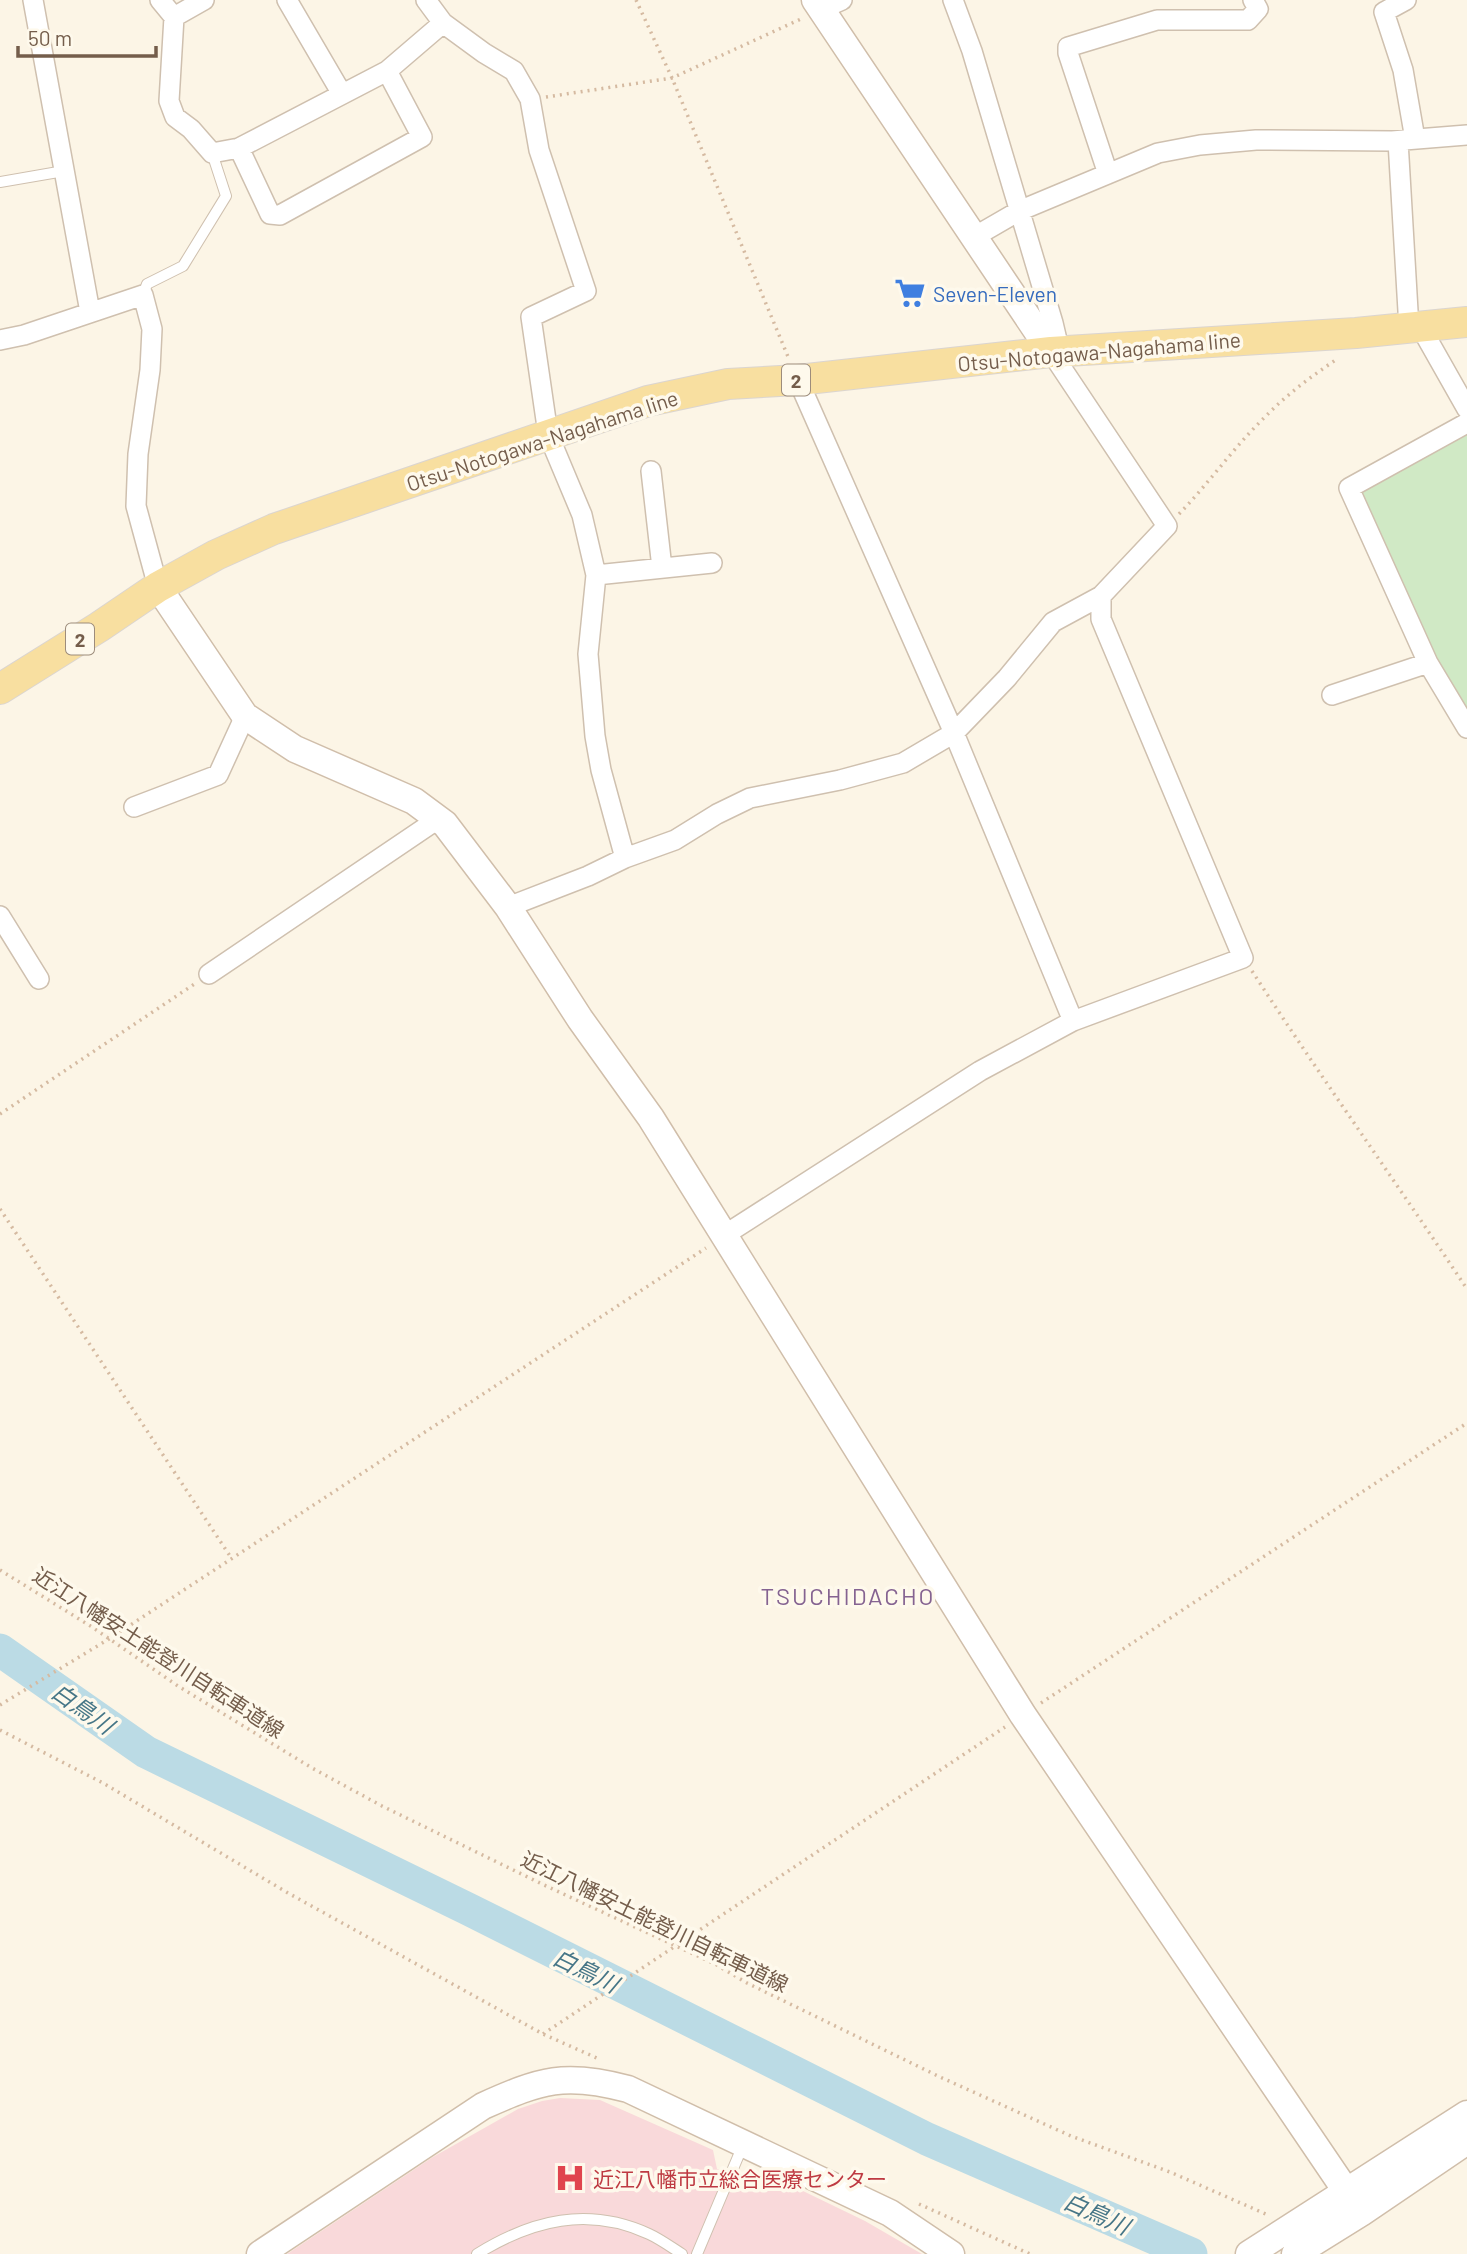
<svg xmlns="http://www.w3.org/2000/svg" width="1467" height="2254" font-family="Barlow,'Noto Sans JP',sans-serif">
  <style>
    .medical { fill: #f9d9da }
    .green { fill: #d0e9c5 }
    .lines { fill: none; stroke-linecap: round; stroke-linejoin: round }
    .river { stroke: #bbdbe5; stroke-width: 33 }
    .lane-casing { stroke: #cfc0af; stroke-width: 12 }
    .street-casing { stroke: #cfc0af; stroke-width: 22 }
    .secondary-casing { stroke: #d0beaa; stroke-width: 29 }
    .primary-casing { stroke: #dbd5d0; stroke-width: 32 }
    .path { stroke: #d5baa1; stroke-width: 3.5; stroke-dasharray: 2 5; stroke-linecap: butt }
    .lane { stroke: #fff; stroke-width: 10 }
    .street { stroke: #fff; stroke-width: 19 }
    .secondary { stroke: #fff; stroke-width: 26 }
    .primary { stroke: #f8dfa0; stroke-width: 30 }
    .labels { text-anchor: middle; dominant-baseline: central; stroke-width: 7; stroke-linejoin: round; paint-order: stroke }
    .shield { fill: #fef9ec; stroke: #9d8c7b; stroke-width: 2 }
    .shield-label { font-size: 19px; font-weight: bold; fill: #745d4b }
    .shop-label { font-size: 21px; fill: #366cbe; stroke: #fef9ec; text-anchor: start }
    .street-label { font-size: 21px; fill: #745d4b; stroke: #fef9ec }
    .health-label { font-size: 21px; fill: #be3a42; stroke: #fef9ec; text-anchor: start }
    .water-label { font-size: 23px; font-style: italic; fill: #467687; stroke: #fef9ec }
    .quarter-label { font-size: 24px; letter-spacing: 2px; fill: #856391; stroke: #fef9ec }
  </style>
  <rect width="100%" height="100%" fill="#fcf5e6"/>
  <path class="medical" d="M560,2098L600,2100L713,2150L717,2169L744,2180L772,2176L865,2221L922,2254H287L433,2157L518,2109L542,2101Z"/>
  <path class="green" d="M1467,427V719L1462,721L1356,490Z"/>
  <g class="lines">
    <path class="river" d="M0,1650L146,1752L468,1909L927,2139L1191,2254"/>
    <g class="lane-casing">
      <path id="lane" d="M0,182L64,171
        M143,295L147,284L183,266L226,196L212,153
        M477,2254C532,2220 588,2206 649,2234C660,2239 671,2247 682,2254
        M697,2254L743,2145"/>
    </g>
    <g class="street-casing">
      <path id="street" d="M33,0L90,312
        M160,0L174,17L169,101L175,117L191,129L212,153L239,148L387,71L443,23
        M287,0L342,94
        M426,0L443,23L484,53L514,71L530,99L539,150L586,291L531,317L548,434L582,515L596,575L588,654L595,736L601,770L625,858
        M1406,0L1384,12L1403,70L1415,139
        M822,9L842,0
        M174,17L204,0
        M1398,141L1409,328
        M239,148L270,214L280,215L422,137L387,71
        M1108,174L1068,53V47L1157,20H1248L1258,9L1253,0
        M974,237L1019,211L1158,153L1200,145L1256,140L1392,141L1467,135
        M1420,326L1467,409
        M0,340L24,335L143,295L152,329L150,370L138,454L136,506L158,587
        M798,380L954,733L1073,1021
        M1467,423L1349,488L1428,663L1467,728
        M651,471L662,568
        M596,575L712,563
        M1332,695L1428,663
        M134,807L218,775L245,716
        M508,907L588,876L625,858L675,840L717,814L750,798L840,780L903,763L954,733L1007,678L1053,622L1101,596L1167,526L1051,352L1057,340L1053,323L972,51L953,0
        M0,916L39,979
        M209,974L438,819
        M723,1236L980,1071L1073,1021L1243,958L1101,619V596"/>
    </g>
    <g class="secondary-casing">
      <path id="secondary" d="M815,0L1051,352
        M158,587L245,716L295,749L414,801L445,824L508,907L580,1019L651,1118L1023,1715L1361,2213
        M260,2254L483,2106C541,2080 565,2072 628,2089L890,2213L951,2254
        M1249,2254L1467,2114
        M1295,2254L1361,2213L1467,2141"/>
    </g>
    <g class="primary-casing">
      <path id="primary" d="M0,689L99,627L158,587L216,555L274,529L648,401L728,384L798,380L1051,352L1356,333L1467,322"/>
    </g>
    <path class="path" d="M636,0L672,78L789,359
      M546,97L672,78L801,19
      M1179,514C1209,483 1234,447 1265,417C1287,394 1312,376 1337,359
      M1252,971C1322,1079 1396,1182 1467,1289
      M0,1114L196,983
      M0,1209L232,1559
      M0,1570L92,1627L178,1686L312,1768L382,1806L544,1885L715,1964L747,1983L940,2077L1071,2136L1170,2172L1268,2215
      M1041,1703L1467,1423
      M0,1705L109,1639L706,1248
      M0,1730L103,1783L288,1893L543,2034L599,2059
      M543,2034L1005,1727
      M919,2204L1030,2254"/>
    <use href="#lane" class="lane"/>
    <use href="#street" class="street"/>
    <use href="#secondary" class="secondary"/>
    <use href="#primary" class="primary"/>
  </g>
  <defs>
    <g id="supermarket-bare" transform="scale(2.415)"><path d="M-6-5.5h2.5l.6 2H6L4.5 2H-2.5L-4.4-4H-6ZM-1.5 3.2a1.3 1.3 0 1 0 .1 0ZM3 3.2a1.3 1.3 0 1 0 .1 0Z" fill="#3f7fe0" stroke="#fef9ec" stroke-width="2.5" paint-order="stroke"/></g>
    <g id="hospital-bare" transform="scale(2.415)"><path d="M-5-5h3v3.5h4V-5h3V5h-3V1.5h-4V5h-3Z" fill="#e0444e" stroke="#fef9ec" stroke-width="2.5" paint-order="stroke"/></g>
  </defs>
  <g fill-rule="evenodd">
    <use href="#supermarket-bare" x="910" y="293"/>
    <use href="#hospital-bare" x="570" y="2178"/>
  </g>
  <g class="labels">
    <g class="shield">
      <rect x="782" y="364.5" width="28" height="31" rx="5"/>
      <rect x="66" y="623.5" width="28" height="31" rx="5"/>
    </g>
    <g class="shield-label">
      <text x="796" y="380">2</text>
      <text x="80" y="639">2</text>
    </g>
    <g class="shop-label">
      <text x="933" y="293">Seven-Eleven</text>
    </g>
    <g class="street-label">
      <text transform="translate(1099 351) rotate(-5)">Otsu-Notogawa-Nagahama line</text>
      <text transform="translate(542 440) rotate(-18)">Otsu-Notogawa-Nagahama line</text>
      <text transform="translate(159 1652) rotate(33)">近江八幡安土能登川自転車道線</text>
      <text transform="translate(655 1921) rotate(26)">近江八幡安土能登川自転車道線</text>
    </g>
    <g class="health-label">
      <text x="593" y="2178">近江八幡市立総合医療センター</text>
    </g>
    <g class="water-label">
      <text transform="translate(83 1708) rotate(35)">白鳥川</text>
      <text transform="translate(586 1970) rotate(26)">白鳥川</text>
      <text transform="translate(1097 2213) rotate(24)">白鳥川</text>
    </g>
    <g class="quarter-label">
      <text x="848" y="1595">TSUCHIDACHO</text>
    </g>
  </g>
  <path d="M18 46v10h138v-10" fill="none" stroke="#745d4b" stroke-width="3.5"/>
  <text x="28" y="46" font-size="21" fill="#745d4b" stroke="#fef9ec" stroke-width="5" paint-order="stroke">50 m</text>
</svg>
